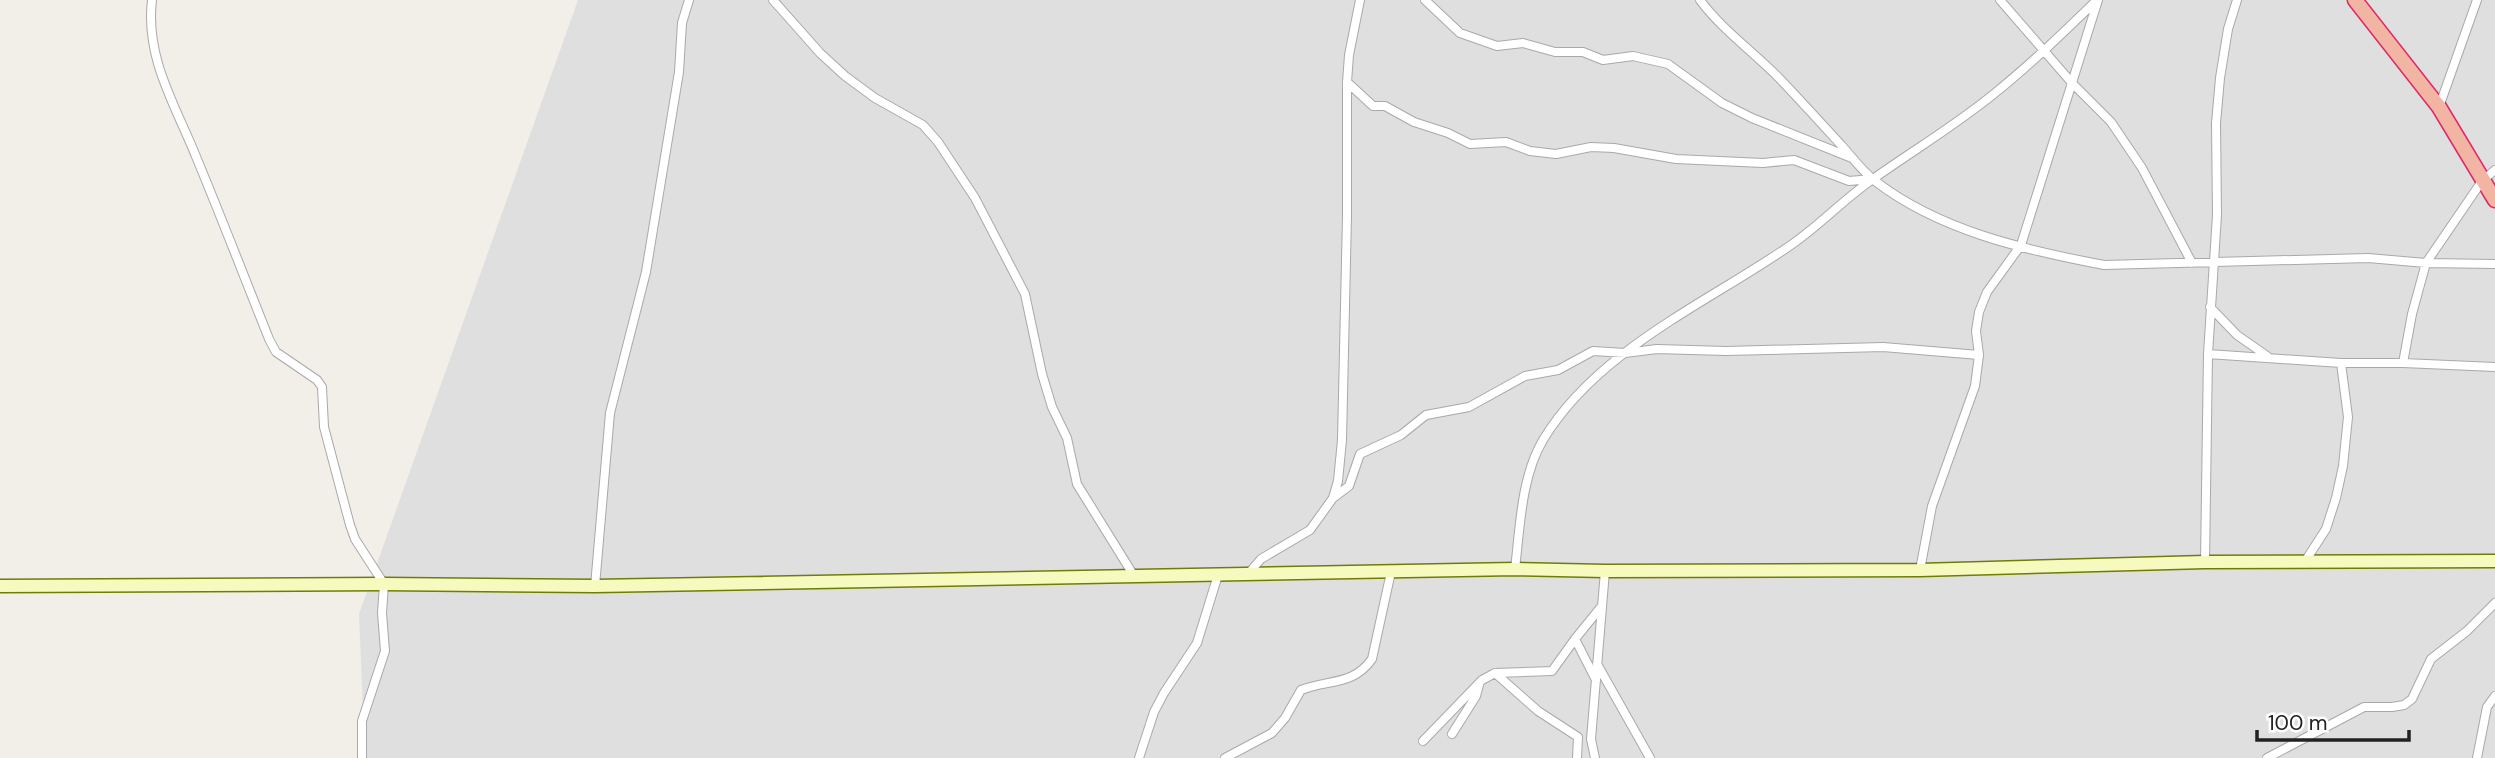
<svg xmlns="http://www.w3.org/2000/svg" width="2495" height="758" font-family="'DM Sans',sans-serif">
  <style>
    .residential { fill: #e0dfdf }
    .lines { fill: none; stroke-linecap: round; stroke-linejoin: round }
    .minor-casing { stroke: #a9a9a9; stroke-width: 10 }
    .secondary-casing { stroke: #707d05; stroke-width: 15 }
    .trunk-casing { stroke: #dc2a67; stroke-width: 17 }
    .minor { stroke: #fff; stroke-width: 8 }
    .secondary { stroke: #f7fabf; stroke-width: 12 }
    .trunk { stroke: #f2b4a3; stroke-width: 14 }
  </style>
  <rect width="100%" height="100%" fill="#f2efe9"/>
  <path class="residential" d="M578,0H2495V758H365L359,614Z"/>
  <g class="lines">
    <g class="minor-casing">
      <path id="minor" d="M152,0C145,59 176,106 197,159C222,219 245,279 269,339L276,352L317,380L322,387L324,427L350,525L355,539L384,584L382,613L385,651L362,721V758
        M773,0L820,53L845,76L875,98L923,125L938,142L975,198L1025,294L1042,374L1052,407L1067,438L1077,484L1134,576
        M1425,0L1460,33L1497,46L1523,43L1555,52H1583L1603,60L1633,56L1668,64L1722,103L1752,118L1852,158
        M1700,0C1722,30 1754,52 1780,79C1801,101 1821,123 1842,146C1852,157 1862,171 1875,181C1940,231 2025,250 2104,265L2368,258L2426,263L2495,264
        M2000,0L2072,83L2111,122L2142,168L2192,263
        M1347,82L1373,106H1385L1414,122L1448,133L1470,144L1506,142L1530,151L1556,154L1591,147L1614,148L1676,159L1763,163L1794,160L1849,181L1872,179
        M2439,107L2477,0
        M2210,307L2237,335L2267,356
        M2208,354L2341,363H2403L2495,367
        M2403,363L2412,314L2426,263L2482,181L2495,170
        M1333,498L1349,486L1360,454L1401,435L1426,415L1469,407L1525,376L1558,370L1593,351L1625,353L1657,349L1726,351L1883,347L1979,355
        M2205,562L2208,354L2217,215L2216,123L2220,78L2228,29L2237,0
        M2304,563L2326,529L2336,498L2343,466L2348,417L2341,363
        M1515,569C1520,528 1521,477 1543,440C1597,350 1707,303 1791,245C1820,225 1844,199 1873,179C1914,150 1956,125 1995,93C2031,64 2064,32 2097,0
        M1920,570L1932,506L1975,386L1979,355L1976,331L1979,312L1987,292L2021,245L2098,0
        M1248,574L1261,559L1310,530L1333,498L1338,481L1342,440L1347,216V82L1349,55L1360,0
        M595,586L610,413L646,272L679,72L682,23L689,0
        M1575,639L1552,671L1495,673L1538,711L1578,737L1577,758
        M1597,664L1650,758
        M1596,680L1575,639L1601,607
        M1452,734L1476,696L1479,685
        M1423,741L1482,680L1495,673
        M1139,758L1154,712L1164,693L1197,643L1218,575
        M1225,758L1272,733L1285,718L1301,690C1329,679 1353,686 1372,659L1391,572
        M1595,758L1591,739L1605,571
        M2267,758L2364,707H2392L2404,705L2412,699L2431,659L2467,631L2495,603
        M2477,758L2487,707L2495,696"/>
    </g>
    <g class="secondary-casing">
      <path id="secondary" d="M0,586L384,584L595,586L1515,569L1605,571L1920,570L2205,562L2495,561"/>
    </g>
    <g class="trunk-casing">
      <path id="trunk" d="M2355,0L2439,107L2495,200"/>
    </g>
    <use href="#minor" class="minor"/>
    <use href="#secondary" class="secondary"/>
    <use href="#trunk" class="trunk"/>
  </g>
  <path d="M2257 730v10h152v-10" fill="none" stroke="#222222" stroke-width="3.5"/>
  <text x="2268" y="730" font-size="21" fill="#222222" stroke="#ffffff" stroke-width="5" paint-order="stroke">100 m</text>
</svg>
